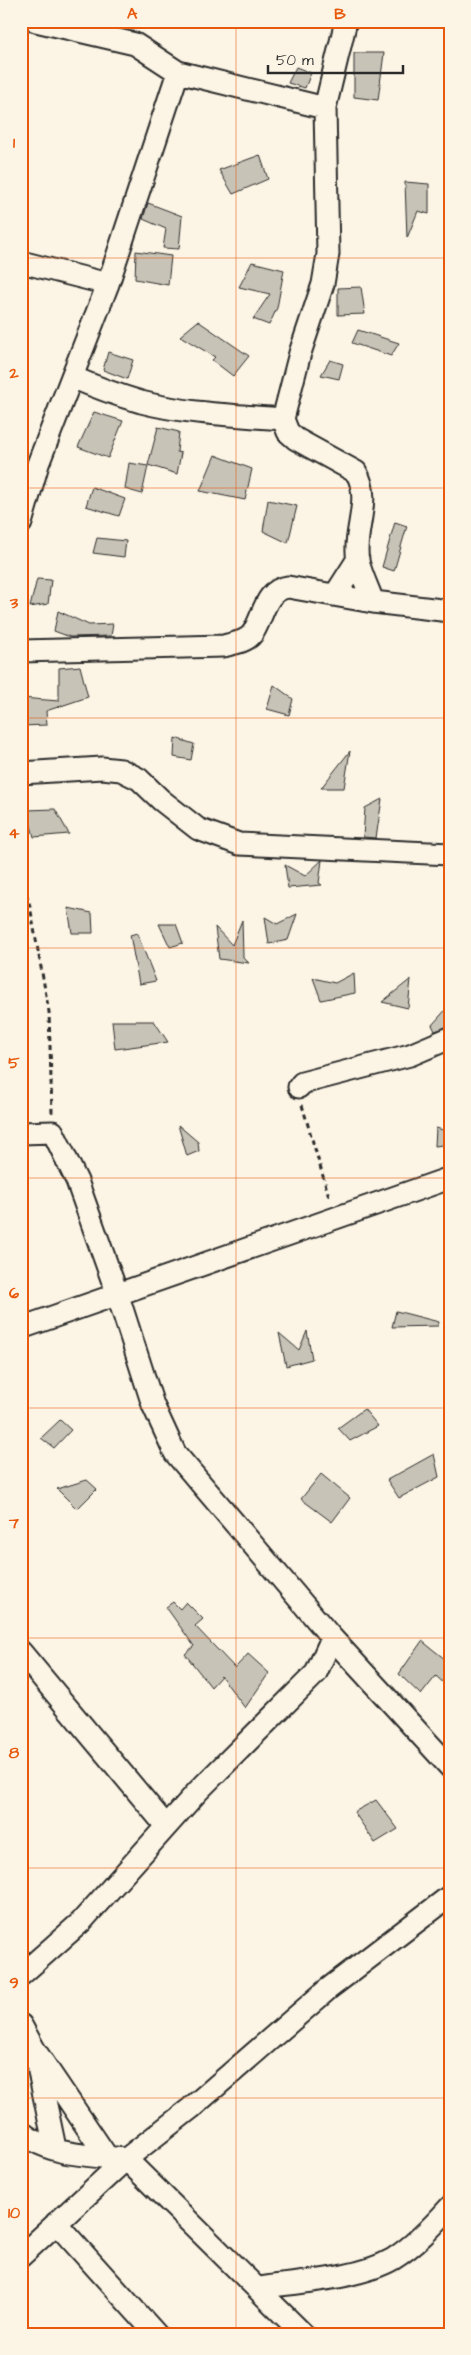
<svg xmlns="http://www.w3.org/2000/svg" width="471" height="2355" font-family="'Architects Daughter',sans-serif">
  <style>
    .building { fill: #c8c3b7; stroke: #2b2b2b }
    .lines { fill: none; stroke-linecap: round; stroke-linejoin: round }
    .minor-casing { stroke: #2b2b2b; stroke-width: 25 }
    .path { stroke: #2b2b2b; stroke-width: 3; stroke-dasharray: 5 4; stroke-linecap: butt }
    .minor { stroke: #fcf5e5; stroke-width: 21 }
    .grid { fill: none; stroke: #e8590c; stroke-width: 1; stroke-opacity: 0.55 }
    .neatline { fill: none; stroke: #e8590c; stroke-width: 2 }
    .grid-label { font-size: 16px; text-anchor: middle; font-weight: bold; fill: #e8590c }
  </style>
  <rect width="100%" height="100%" fill="#fcf5e5"/>
  <filter id="ink" filterUnits="userSpaceOnUse"><feTurbulence type="fractalNoise" baseFrequency=".02" numOctaves="2"/><feDisplacementMap in="SourceGraphic" scale="10" xChannelSelector="R" yChannelSelector="G"/><feConvolveMatrix kernelMatrix="1 2 1 2 8 2 1 2 1" color-interpolation-filters="sRGB"/></filter>
  <g filter="url(#ink)">
    <path class="building" d="M354,53H384L378,100L354,97Z
      M296,67L311,73L305,88L288,83Z
      M260,155L268,179L233,194L219,170Z
      M405,182L429,184V214L418,211L407,238Z
      M148,203L182,216L179,249L163,248L166,229L143,219Z
      M136,251L171,256L168,285L135,279Z
      M252,262L284,270L277,308L269,325L253,319L270,294L239,287Z
      M361,287L365,314L338,315V288Z
      M198,321L249,356L233,376L212,360L215,357L180,336Z
      M358,330L399,343L391,356L352,343Z
      M108,352L133,360L127,379L103,370Z
      M330,360L343,364L339,379L321,375Z
      M94,412L123,421L108,458L78,447Z
      M158,427L179,432L177,452L181,453L177,474L148,465Z
      M215,455L252,469L245,500L200,491Z
      M129,463L148,466L142,494L125,489Z
      M92,487L125,499L119,516L86,506Z
      M268,500L297,506L288,543L263,531Z
      M395,522L407,526L394,571L382,567Z
      M97,538L126,541L124,557L93,553Z
      M37,579L51,580L48,604L30,607Z
      M58,611L89,625L113,624L111,636L70,637L54,631Z
      M80,666L88,697L46,711L47,725L21,726V698L59,701V668Z
      M274,685L293,699L289,715L267,709Z
      M175,738L194,744L191,760L174,757Z
      M350,751L344,788H321Z
      M382,799L376,838L363,837L365,808Z
      M55,809L69,834L34,837L27,810Z
      M322,860L319,883L322,885L288,888L285,865L305,876Z
      M68,908L92,913L93,933H72Z
      M297,914L288,940L269,944L265,917L277,924Z
      M242,920L243,957L249,963L219,959L215,927L232,945Z
      M159,924H176L183,943L170,947Z
      M137,933L156,981L139,984L130,935Z
      M354,973L355,993L321,1000L313,978L335,983Z
      M411,979L408,1008L382,1002Z
      M450,1005V1026L435,1031L432,1025Z
      M112,1021H154L168,1042L115,1049Z
      M178,1125L198,1142L199,1151L187,1156Z
      M436,1128L450,1132V1144L435,1146Z
      M396,1311L439,1322L438,1326L392,1327Z
      M307,1331L312,1359L286,1366L279,1333L299,1350Z
      M364,1409L378,1426L350,1441L338,1428Z
      M60,1420L71,1430L54,1448L41,1438Z
      M434,1454L439,1477L399,1498L387,1480Z
      M321,1474L350,1498L332,1522L301,1499Z
      M87,1480L97,1489L77,1509L57,1489Z
      M173,1602L180,1609L186,1602L203,1619L195,1626L235,1668L248,1654L269,1673L245,1708L221,1676L211,1687L185,1654L194,1646L166,1607Z
      M422,1641L450,1663V1689L436,1676L421,1695L399,1674Z
      M376,1800L398,1829L375,1843L354,1812Z"/>
    <g class="lines">
      <g class="minor-casing">
        <path id="minor" d="M36,21L135,44L178,72L325,108L346,21
          M325,108L328,254L323,284L300,353L283,419L288,432L296,439L356,472C373,499 352,533 358,561C361,574 368,588 373,602
          M21,262L108,284
          M72,377C95,387 117,395 141,402C187,414 236,415 283,419
          M21,523L38,464L108,284L178,72
          M335,595L358,559
          M21,651L224,646C234,643 246,642 252,634C264,617 264,590 288,587L373,602L450,611
          M21,773L102,768L121,770L139,779L161,800L198,829L239,844L450,854
          M299,1087L302,1083L410,1055L450,1038
          M21,1133L53,1132L77,1181L118,1296L153,1405L175,1453L332,1638L450,1767
          M21,1328L450,1178
          M21,1652L166,1826
          M21,1975L81,1922L198,1791L316,1673L332,1638
          M21,2025L34,2049L107,2157
          M36,2057L55,2148
          M21,2132C52,2157 89,2155 126,2159L191,2108L328,1989L450,1896
          M56,2223L156,2334
          M21,2256L126,2159L303,2334
          M259,2288C299,2282 358,2279 393,2259C415,2245 433,2226 450,2207"/>
      </g>
      <path class="path" d="M21,877L30,906L49,1012L52,1113
        M302,1105L330,1200"/>
      <use href="#minor" class="minor"/>
    </g>
  </g>
  <path class="grid" d="M236,21V2334M21,258H450M21,488H450M21,718H450M21,948H450M21,1178H450M21,1408H450M21,1638H450M21,1868H450M21,2098H450"/>
  <rect width="471" height="2355" fill="none" stroke="#fcf5e5" stroke-width="55"/>
  <path d="M268 65v8h135v-8" fill="none" stroke="#2b2b2b" stroke-width="2.5"/>
  <text x="276" y="65" font-size="15" fill="#2b2b2b" stroke="#fcf5e5" stroke-width="4" paint-order="stroke">50 m</text>
  <rect x="28" y="28" width="416" height="2300" class="neatline"/>
  <g class="grid-label">
    <text x="132" y="19">A</text>
    <text x="340" y="19">B</text>
    <text x="14" y="148">1</text>
    <text x="14" y="378">2</text>
    <text x="14" y="608">3</text>
    <text x="14" y="838">4</text>
    <text x="14" y="1068">5</text>
    <text x="14" y="1298">6</text>
    <text x="14" y="1528">7</text>
    <text x="14" y="1758">8</text>
    <text x="14" y="1988">9</text>
    <text x="14" y="2218">10</text>
  </g>
</svg>
